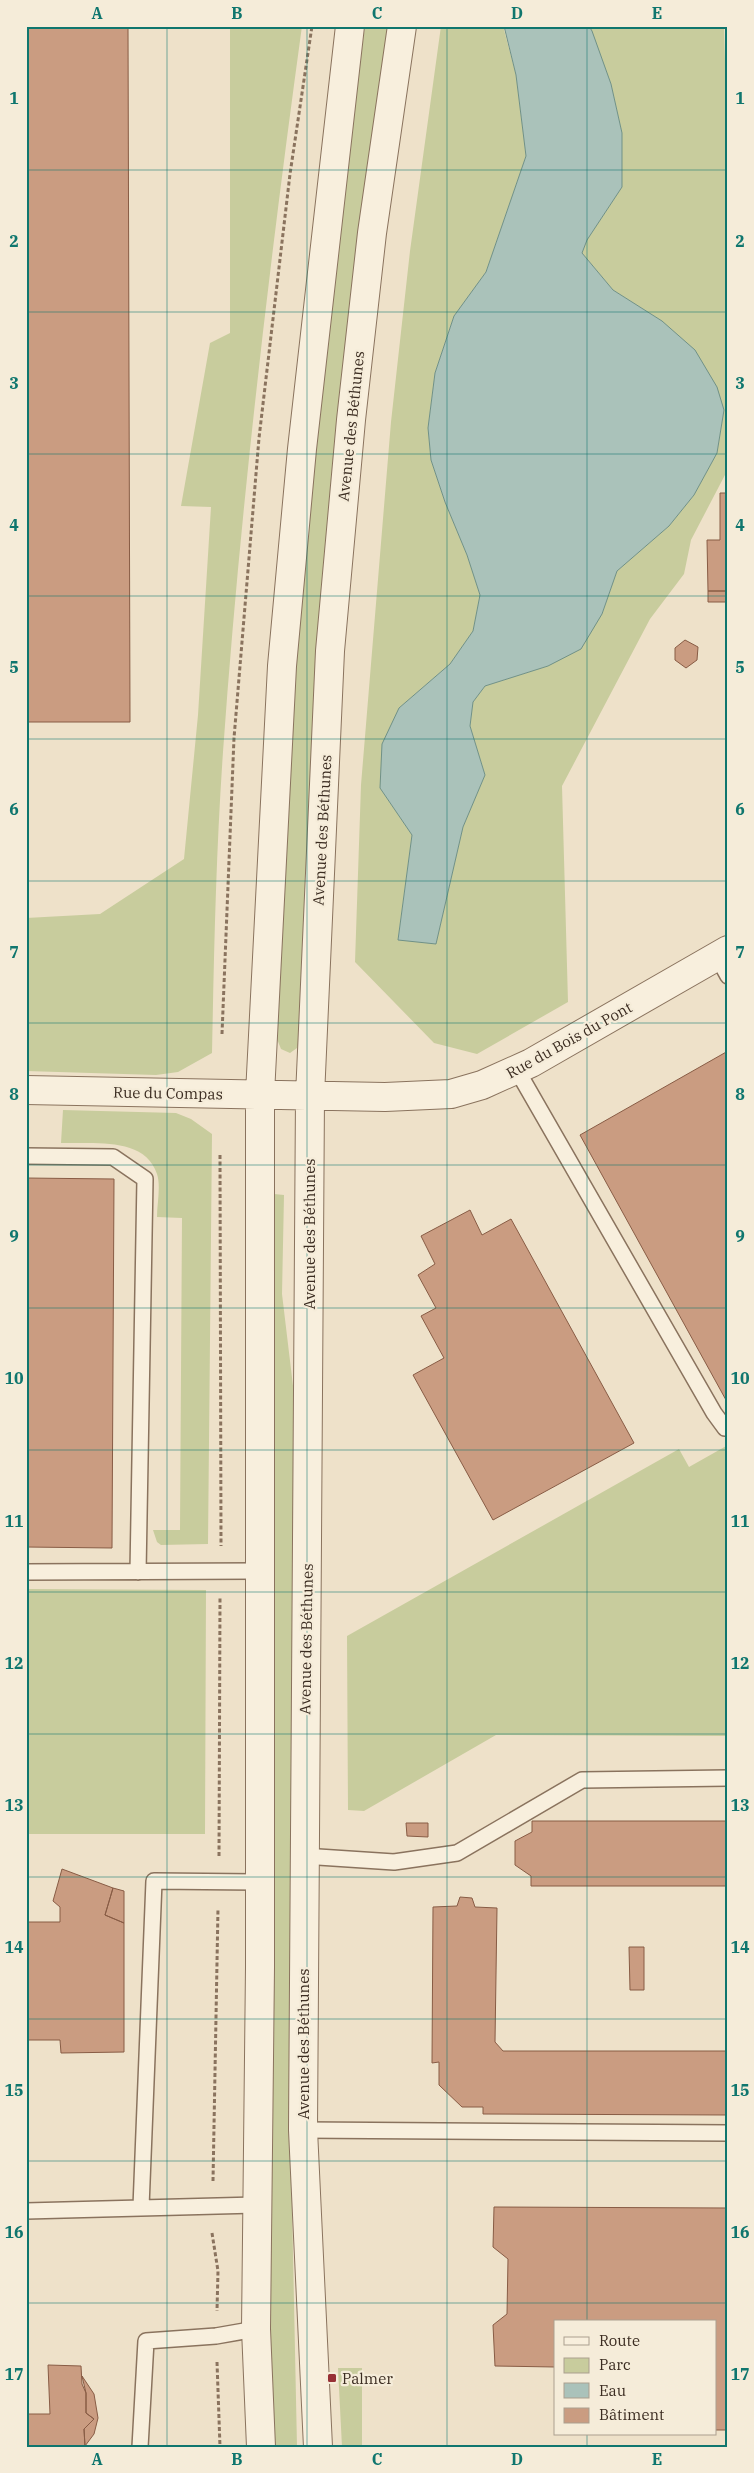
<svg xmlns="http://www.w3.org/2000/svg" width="754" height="2473" font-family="'IBM Plex Serif',serif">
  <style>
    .green { fill: #c8cc9d }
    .water { fill: #aac2ba; stroke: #709187 }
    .building { fill: #ca9c81; stroke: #885c45 }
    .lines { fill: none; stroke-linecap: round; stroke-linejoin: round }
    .lane-casing { stroke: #8a735e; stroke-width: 18 }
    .street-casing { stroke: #8a735e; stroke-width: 30 }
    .path { stroke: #8a735e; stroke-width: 3; stroke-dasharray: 4 2.5; stroke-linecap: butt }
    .lane { stroke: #f8efdd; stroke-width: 15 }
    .street { stroke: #f8efdd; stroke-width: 28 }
    .grid { fill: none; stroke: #0f766e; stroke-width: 1; stroke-opacity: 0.55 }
    .poi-dot { fill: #973035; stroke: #f5ecd9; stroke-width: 2 }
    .labels { text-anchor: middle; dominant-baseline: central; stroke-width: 4.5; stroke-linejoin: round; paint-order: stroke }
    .street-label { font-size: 15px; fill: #3b2c21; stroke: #f5ecd9 }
    .poi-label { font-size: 15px; fill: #3b2c21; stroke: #f5ecd9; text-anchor: start }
    .neatline { fill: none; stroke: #0f766e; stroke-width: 2 }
    .grid-label { font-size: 16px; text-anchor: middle; font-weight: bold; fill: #0f766e }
  </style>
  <rect width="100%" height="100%" fill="#eee1c9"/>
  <path class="green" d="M230,26H302C269,267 240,511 223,752C216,852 214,953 212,1053L178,1072L156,1075L26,1071V918L100,914L184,859L198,715L211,507L181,506L210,343L230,333Z
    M365,26H389L310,799L300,1039L297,1048L290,1053L281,1049L277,1039C281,886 288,732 301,579C317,394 341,210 365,26Z
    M441,26H503L516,75L526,156L486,272L454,316L435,373L428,428L431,460L445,502L467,555L480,595L473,631L450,664L399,708L380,788L412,835L398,939L436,944L463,827L485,775L470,726L473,702L485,686L548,666L602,614L617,571L669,526L694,495L717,453L724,410L662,321L613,290L582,253L587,240L622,187V133L611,84L589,26H724L728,158L726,473L691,540L684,574L650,619L562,786L568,1002L477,1054L434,1043L355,962L361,785L391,422L410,251Z
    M63,1110L176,1113L191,1119L212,1134L208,1544L161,1545L157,1542L153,1530H180L182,1218L157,1217C157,1204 161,1186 157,1174C145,1136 92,1144 61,1143Z
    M274,1194L284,1195L282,1294L296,1411L292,2206L297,2447H272L268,2305Z
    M728,1445V1736L496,1735L364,1811L348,1810L347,1636L679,1449L689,1467Z
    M26,1589L206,1590L205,1834H26Z
    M338,2368H362V2447H342Z"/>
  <path class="water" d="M504,26H589L592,31L611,84L622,133V187L587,240L582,253L613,290L662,321L695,350L717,387L724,410L717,453L694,495L669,526L617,571L602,614L581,649L548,666L485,686L473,702L470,726L485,775L463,827L436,944L398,940L412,835L380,788L382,744L399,708L450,664L473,631L480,595L467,555L445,502L431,460L428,428L435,373L454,316L486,272L526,156L516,75Z"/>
  <path class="building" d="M26,26H128L130,722H26Z
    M720,493H728V591H708L707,540H720Z
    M708,591H728V602H708Z
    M685,640L698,647L697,660L686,668L675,660V648Z
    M728,1051V1399L726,1400L580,1135Z
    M26,1178L114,1179L112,1548L26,1547Z
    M470,1210L482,1235L511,1219L634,1443L493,1520L413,1375L444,1358L421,1316L436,1308L418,1275L435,1264L421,1236Z
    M532,1821H728V1886H531V1876L515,1865V1841L532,1832Z
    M406,1823H428V1837L407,1836Z
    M62,1869L113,1888L105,1915L124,1923V2052L61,2053L60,2040H26V1922H60V1907L53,1901Z
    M113,1888L124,1891V1923L105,1915Z
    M460,1897L472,1898L475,1907L497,1908L495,2042L503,2051H728V2115L483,2114V2107H462L439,2085V2062L432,2063L433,1907L457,1906Z
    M629,1947H644V1990H630Z
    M494,2207L728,2208V2430H715V2322H555V2367L495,2366L493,2325L507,2314L508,2259L493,2247Z
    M48,2365L81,2366L82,2384L86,2393V2413L94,2419L84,2429L85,2447H26V2414H50Z
    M82,2376L94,2394L98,2418L94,2434L85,2446L84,2429L94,2419L86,2413V2393Z"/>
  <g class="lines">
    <g class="lane-casing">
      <path id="lane" d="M717,956L728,976
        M517,1070L714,1413L725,1428L728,1427
        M26,1156L113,1157L145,1179L138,1572
        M26,1572L260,1571
        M303,1856L394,1862L457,1853L582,1780L728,1778
        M303,2130L728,2133
        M141,2207L154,1881L258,1882
        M26,2211L256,2205
        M140,2447L146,2341L216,2336L256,2329"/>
    </g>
    <g class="street-casing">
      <path id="street" d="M26,1090L385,1097L451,1094L482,1085L531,1063L728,950
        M261,2447L256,2329L260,1967V1094L282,666L302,449L350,26
        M318,2447L303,2130L310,1096L330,651L351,420L372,233L402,26"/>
    </g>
    <path class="path" d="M222,1034L234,738L259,438L290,174L312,26
      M220,1155L221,1546
      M219,1856L220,1598
      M213,2181L218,1908
      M212,2233L218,2271L217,2311
      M217,2362L220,2447"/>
    <use href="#lane" class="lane"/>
    <use href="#street" class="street"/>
  </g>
  <path class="grid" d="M167,26V2447M307,26V2447M447,26V2447M587,26V2322M26,170H728M26,312H728M26,454H728M26,596H728M26,739H728M26,881H728M26,1023H728M26,1165H728M26,1308H728M26,1450H728M26,1592H728M26,1734H728M26,1877H728M26,2019H728M26,2161H728M26,2303H728M587,2434V2447"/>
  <rect class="poi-dot" x="327" y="2373" width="10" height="10" rx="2.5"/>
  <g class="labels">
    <g class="street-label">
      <text transform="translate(351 426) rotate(-84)">Avenue des Béthunes</text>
      <text transform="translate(322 830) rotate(-87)">Avenue des Béthunes</text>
      <text transform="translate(569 1040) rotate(-29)">Rue du Bois du Pont</text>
      <text transform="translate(168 1093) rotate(1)">Rue du Compas</text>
      <text transform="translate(309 1234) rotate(-90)">Avenue des Béthunes</text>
      <text transform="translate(306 1639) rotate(-89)">Avenue des Béthunes</text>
      <text transform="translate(303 2044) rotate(-90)">Avenue des Béthunes</text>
    </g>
    <g class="poi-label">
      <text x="342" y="2378">Palmer</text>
    </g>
  </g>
  <rect width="754" height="2473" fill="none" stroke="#f5ecd9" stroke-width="55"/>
  <rect x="554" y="2320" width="162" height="115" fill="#f5ecd9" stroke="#ab9f8f"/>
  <rect x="564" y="2337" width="25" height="8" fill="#f8efdd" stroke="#ab9f8f"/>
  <text x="599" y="2346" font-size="15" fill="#3b2c21">Route</text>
  <rect x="564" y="2358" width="25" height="15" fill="#c8cc9d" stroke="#ab9f8f"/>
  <text x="599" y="2370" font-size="15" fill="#3b2c21">Parc</text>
  <rect x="564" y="2383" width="25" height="15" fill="#aac2ba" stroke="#ab9f8f"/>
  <text x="599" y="2396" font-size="15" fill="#3b2c21">Eau</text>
  <rect x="564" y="2408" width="25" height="15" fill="#ca9c81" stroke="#ab9f8f"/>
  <text x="599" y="2420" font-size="15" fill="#3b2c21">Bâtiment</text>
  <rect x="28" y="28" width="698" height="2418" class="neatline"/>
  <g class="grid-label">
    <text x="97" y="19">A</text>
    <text x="237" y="19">B</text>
    <text x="377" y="19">C</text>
    <text x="517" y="19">D</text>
    <text x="657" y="19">E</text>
    <text x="14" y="104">1</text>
    <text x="740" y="104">1</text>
    <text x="14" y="247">2</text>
    <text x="740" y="247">2</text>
    <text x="14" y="389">3</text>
    <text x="740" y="389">3</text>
    <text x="14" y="531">4</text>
    <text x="740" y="531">4</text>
    <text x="14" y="673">5</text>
    <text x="740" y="673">5</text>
    <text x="14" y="815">6</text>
    <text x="740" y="815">6</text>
    <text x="14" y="958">7</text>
    <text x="740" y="958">7</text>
    <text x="14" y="1100">8</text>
    <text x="740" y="1100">8</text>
    <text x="14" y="1242">9</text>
    <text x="740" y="1242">9</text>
    <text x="14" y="1384">10</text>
    <text x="740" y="1384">10</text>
    <text x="14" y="1527">11</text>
    <text x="740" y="1527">11</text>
    <text x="14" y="1669">12</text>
    <text x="740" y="1669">12</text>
    <text x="14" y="1811">13</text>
    <text x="740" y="1811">13</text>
    <text x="14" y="1953">14</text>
    <text x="740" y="1953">14</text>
    <text x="14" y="2096">15</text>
    <text x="740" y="2096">15</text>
    <text x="14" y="2238">16</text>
    <text x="740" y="2238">16</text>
    <text x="14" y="2380">17</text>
    <text x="740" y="2380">17</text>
    <text x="97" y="2465">A</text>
    <text x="237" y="2465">B</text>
    <text x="377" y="2465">C</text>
    <text x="517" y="2465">D</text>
    <text x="657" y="2465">E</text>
  </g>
</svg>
